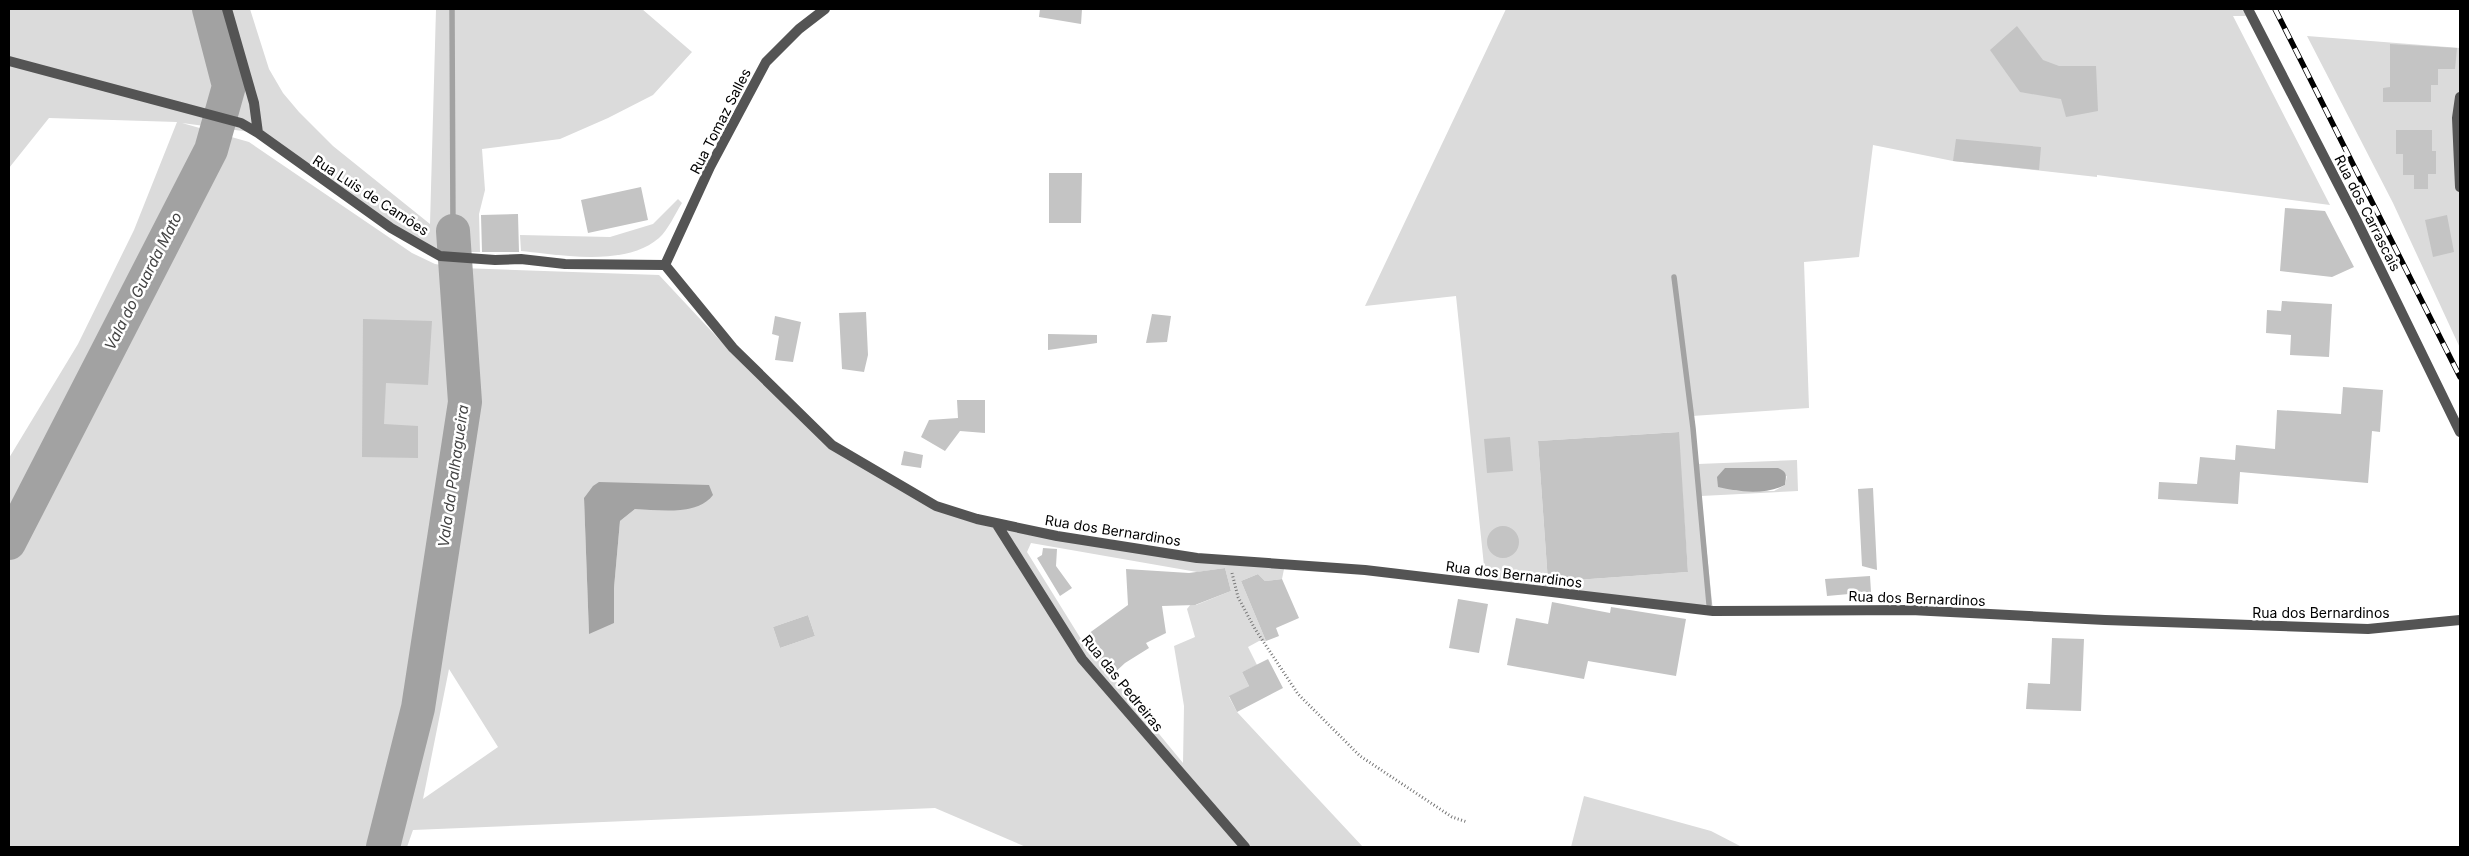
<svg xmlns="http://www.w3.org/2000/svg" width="2469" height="856" font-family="Inter,sans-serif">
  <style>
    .green { fill: #dbdbdb; fill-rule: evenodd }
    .water { fill: #a2a2a2 }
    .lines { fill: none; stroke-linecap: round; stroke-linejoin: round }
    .stream { stroke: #a2a2a2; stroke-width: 5.5 }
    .river { stroke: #a2a2a2; stroke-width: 34 }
    .building { fill: #c4c4c4 }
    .path { stroke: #767676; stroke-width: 3; stroke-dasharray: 1 2.5; stroke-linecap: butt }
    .street { stroke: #545454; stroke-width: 10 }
    .rail-casing { stroke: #000; stroke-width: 5.5 }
    .rail { stroke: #fff; stroke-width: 4; stroke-dasharray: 11; stroke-linecap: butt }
    .labels { text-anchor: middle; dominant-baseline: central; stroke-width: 5; stroke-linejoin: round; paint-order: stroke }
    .street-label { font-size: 14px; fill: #000; stroke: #fff }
    .water-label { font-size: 15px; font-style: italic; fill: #434343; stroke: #fff }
  </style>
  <rect width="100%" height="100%" fill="#fff"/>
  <path class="green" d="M9,9H250L269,69L283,93L299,112L333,146L430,224L436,9H642L692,52L653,95L608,118L560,139L482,149L485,190L479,214L480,252H465L464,258L440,256L258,133L182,123L249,142L412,253L435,264L461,268L659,275L730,351L832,445L936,506L1057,536L1285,564L1282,579L1265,581L1258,574L1241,581L1266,641H1259L1248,647L1257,665L1242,672L1249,686L1229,697L1237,712L1363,847H1026L935,808L413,830L407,847H9V458L78,344L134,230L177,122L49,118L9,168ZM584,498L667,510L635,509L620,521L614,588L589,634ZM1031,543L1197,572L1225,568L1231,591L1196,605L1195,599L1187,609L1195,637L1174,646L1184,706L1183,763L1081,639L1027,552ZM808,615L815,636L780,648L773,627ZM449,669L498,747L423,799Z
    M1506,9H2242L2246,16H2233L2330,205L2097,175V177L1953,161L1873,145L1859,257L1804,262L1809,408L1692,416L1698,464L1797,460L1798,491L1701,496L1713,611L1486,585L1456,296L1365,306ZM1678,432L1688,572L1548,582L1538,441ZM1787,476L1785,485L1774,491H1733Z
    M2307,36L2460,48V348L2393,203Z
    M678,199L682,203C675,214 668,230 659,238C626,267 561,255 521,251L520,235L610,237L653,224Z
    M1584,796L1711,831L1742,847H1571Z"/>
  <path class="water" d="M1725,468H1778C1788,472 1786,476 1785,485C1765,495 1738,492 1718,487L1717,477Z
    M599,482L709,485L713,495C697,516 660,510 635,509L620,521L614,588V623L589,634L584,498L593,486Z"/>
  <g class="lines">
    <path class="stream" d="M452,9L453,231
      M1674,277L1693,428L1709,604"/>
    <path class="river" d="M9,543L211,150L229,86L209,9
      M383,847L418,708L465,402L453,231"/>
  </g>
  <path class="building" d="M1040,9H1082L1081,24L1039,17Z
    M2017,26L2043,60L2059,66H2096L2098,111L2066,117L2061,99L2020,92L1990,50Z
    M2390,44L2457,48L2455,69H2438V85H2431V102H2383V88L2390,87Z
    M2396,130H2432V151H2436V174H2428V189H2414V175H2403V154H2396Z
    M1956,139L2041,147L2039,170L1953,161Z
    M1049,173H1082L1081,223H1049Z
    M641,187L648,220L588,233L581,200Z
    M2285,208L2325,211L2354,267L2332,277L2280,271Z
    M518,214L519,252H482L481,215Z
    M2447,215L2454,252L2433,257L2425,220Z
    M2282,301L2332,304L2329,357L2290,355L2291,335L2266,333L2267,310L2281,311Z
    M866,312L868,355L864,372L842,369L839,313Z
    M1152,314L1171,316L1167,342L1146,343Z
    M775,316L801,322L793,362L775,360L779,336L772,334Z
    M363,319L432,321L428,385L386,383L384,424L418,426V458L362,457Z
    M1048,334L1097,335V343L1048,350Z
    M2343,387L2383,390L2380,432L2372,431L2368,483L2240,472L2238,504L2158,499L2159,482L2197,484L2200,457L2235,460L2236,445L2275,449L2277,410L2341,414Z
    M957,400H985V433L960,431L945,451L921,437L929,420L958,418Z
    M1679,432L1688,572L1548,582L1538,441Z
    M1510,437L1513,471L1487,473L1484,439Z
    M904,451L923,455L921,468L901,465Z
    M1873,488L1877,570L1862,566L1858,489Z
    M1487 542a16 16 0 1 1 32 0a16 16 0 1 1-32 0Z
    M1043,548L1057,549L1056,566L1072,588L1060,596L1037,558L1042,555Z
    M1225,568L1231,591L1195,605L1162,606L1166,633L1146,643L1149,648L1125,663L1111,676L1081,639L1128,605L1126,569L1189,573Z
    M1258,574L1265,581L1282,579L1299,618L1276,628L1279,636L1266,641L1241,581Z
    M1870,576L1871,592L1827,596L1825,579Z
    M1458,599L1488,604L1479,653L1449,648Z
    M1552,602L1610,613L1611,607L1686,619L1676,676L1588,661L1584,679L1507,665L1516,618L1548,624Z
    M808,615L815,636L780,648L773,627Z
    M2052,638L2084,639L2081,711L2026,709L2028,683L2050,684Z
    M1268,659L1283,688L1237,712L1229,696L1249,686L1242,672Z"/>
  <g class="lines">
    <path class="path" d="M1232,573L1238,597L1255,629L1298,694L1360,756L1452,817L1467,822"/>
    <path class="street" d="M227,9L254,103L258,133L391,228L440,256L495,260L521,259L565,264L665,265
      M2248,9L2356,219L2460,432
      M9,61L241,123L258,133
      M2460,97L2457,118L2460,187
      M665,265L733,348L832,445L936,506L977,519L1057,536L1197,558L1365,570L1713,611L1911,610L2105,620L2368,629L2460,620
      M665,265L710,167L766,62L799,29L825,9
      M996,523L1082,659L1245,847"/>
    <g class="rail-casing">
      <path id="rail" d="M2275,9L2460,377"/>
    </g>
    <use href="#rail" class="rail"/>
  </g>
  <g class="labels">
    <g class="street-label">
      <text transform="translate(720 121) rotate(-63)">Rua Tomaz Salles</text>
      <text transform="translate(371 195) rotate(33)">Rua Luis de Camões</text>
      <text transform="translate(2368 213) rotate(63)">Rua dos Carrascais</text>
      <text transform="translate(1113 530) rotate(9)">Rua dos Bernardinos</text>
      <text transform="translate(1514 574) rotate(7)">Rua dos Bernardinos</text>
      <text transform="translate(1917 598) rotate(2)">Rua dos Bernardinos</text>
      <text x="2321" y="612">Rua dos Bernardinos</text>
      <text transform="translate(1123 683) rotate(51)">Rua das Pedreiras</text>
    </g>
    <g class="water-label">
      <text transform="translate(143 281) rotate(-63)">Vala do Guarda Mato</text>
      <text transform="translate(453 476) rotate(-82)">Vala da Palhagueira</text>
    </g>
  </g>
  <rect width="2469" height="856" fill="none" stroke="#000000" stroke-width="20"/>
</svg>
